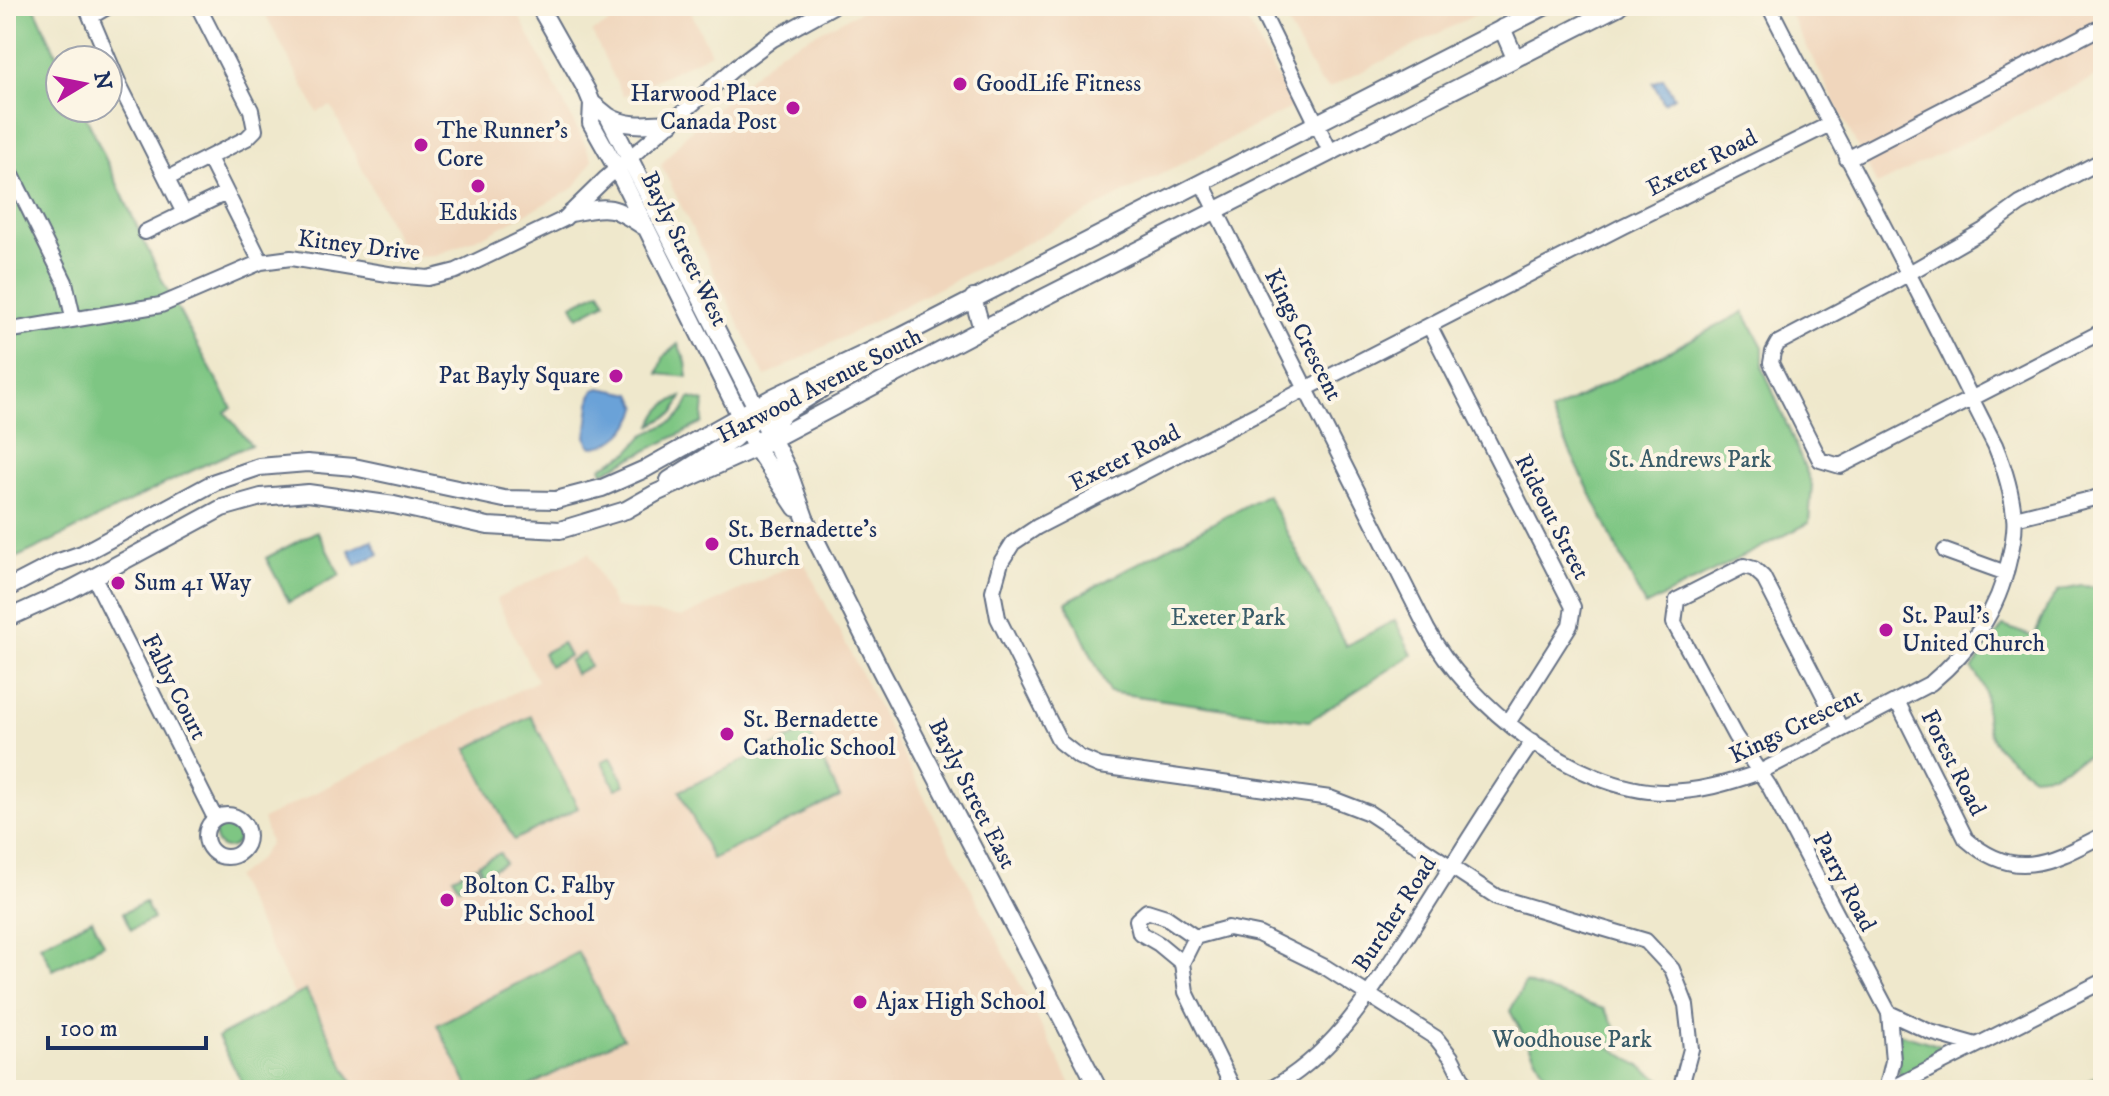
<svg xmlns="http://www.w3.org/2000/svg" width="2109" height="1096" font-family="'IM FELL DW Pica',serif">
  <style>
    .built { fill: #f0d6bc }
    .green { fill: #7ec683; stroke: #4c7a70; stroke-width: 2 }
    .water { fill: #6aa2d8; stroke: #42689b; stroke-width: 2 }
    .lines { fill: none; stroke-linecap: round; stroke-linejoin: round }
    .minor-casing { stroke: #657084; stroke-width: 18 }
    .major-casing { stroke: #657084; stroke-width: 20 }
    .minor { stroke: #fff; stroke-width: 14 }
    .major { stroke: #fff; stroke-width: 16 }
    .poi-dot { fill: #b5179e; stroke: #fcf5e5; stroke-width: 3 }
    .labels { text-anchor: middle; dominant-baseline: central; stroke-width: 8; stroke-linejoin: round; paint-order: stroke }
    .poi-label { font-size: 24px; fill: #1b2f5e; stroke: #fcf5e5; text-anchor: start }
    .street-label { font-size: 24px; fill: #1b2f5e; stroke: #fcf5e5 }
    .park-label { font-size: 24px; fill: #395c69; stroke: #fcf5e5 }
  </style>
  <rect width="100%" height="100%" fill="#fcf5e5"/>
  <filter id="ink" filterUnits="userSpaceOnUse"><feTurbulence type="fractalNoise" baseFrequency=".0125" numOctaves="2"/><feDisplacementMap in="SourceGraphic" scale="16" xChannelSelector="R" yChannelSelector="G"/><feConvolveMatrix kernelMatrix="1 2 1 2 8 2 1 2 1" color-interpolation-filters="sRGB"/></filter>
  <filter id="wash" filterUnits="userSpaceOnUse"><feTurbulence type="fractalNoise" baseFrequency=".006" numOctaves="4" result="noise"/><feDisplacementMap in="SourceGraphic" scale="32" xChannelSelector="R" yChannelSelector="G"/><feGaussianBlur stdDeviation="1.8" result="paint"/><feColorMatrix in="noise" values="0 0 0 0 0 0 0 0 0 0 0 0 0 0 0 0 0 1.4 0 .05"/><feComposite in="paint" operator="in"/></filter>
  <g filter="url(#wash)">
    <rect width="100%" height="100%" fill="#efe8cc"/>
    <path class="built" d="M261,6H514L593,160L574,188L490,233L437,255L406,257L331,106L317,112Z
      M644,6H688L711,53L623,96L592,32Z
      M871,6H1240L1292,107L765,377L661,165L685,136L779,52Z
      M1278,6H1493L1329,88L1319,81Z
      M1786,6H2103V73L1877,185Z
      M589,553L615,608L683,617L803,560L1074,1090H737L731,1080L714,1090H356L306,991L295,996L235,878L259,859L270,843L263,819L537,681L496,599Z"/>
    <path class="green" d="M22,6H34L60,62V108H82L163,282L232,408L225,412L251,445C167,478 89,526 6,562V13Z
      M600,291L606,302L578,317L572,305Z
      M1744,312L1763,347V368L1812,485L1809,523L1645,606L1551,412Z
      M678,344L686,362L688,377L658,374L664,356Z
      M682,397L674,413L652,425C658,410 666,402 682,397Z
      M690,398L704,402L702,423L603,472L601,467L628,453L644,435L674,421L683,412Z
      M1267,494L1346,646L1395,620L1412,655L1309,721L1109,692L1066,602Z
      M317,531L340,575L289,602L266,558Z
      M2082,586L2103,588V748L2052,774L2033,776C2018,765 1992,748 1988,729C1981,700 1994,697 1972,669L2003,626L2034,637L2047,607L2058,591Z
      M562,643L569,656L549,666L543,653Z
      M584,653L590,666L575,674L569,661Z
      M531,716L578,808L514,840L467,749Z
      M808,730L840,797L712,859L680,791Z
      M611,757L625,785L616,789L602,762Z
      M215 836a12 12 0 1 1 24 0a12 12 0 1 1-24 0Z
      M500,853L505,863L483,874L478,864Z
      M476,866L481,876L459,887L453,877Z
      M145,902L153,919L131,930L123,913Z
      M92,919L104,944L53,970L40,945Z
      M578,952L623,1038L522,1090H470L437,1025Z
      M1525,983L1604,1009L1619,1033L1610,1047L1665,1082L1660,1090H1604L1586,1078L1577,1087L1551,1085L1510,1011Z
      M306,990L356,1090H246L218,1037Z
      M1899,1033L1954,1050L1899,1078Z
      M2103,1073V1090H2072Z"/>
    <path class="water" d="M1663,78L1674,97L1664,103L1653,83Z
      M600,388L632,394L638,407C634,426 613,447 592,447L588,443L586,437L591,396L594,390Z
      M372,540L379,554L356,565L349,550Z"/>
  </g>
  <g filter="url(#ink)">
    <g class="lines">
      <g class="minor-casing">
        <path id="minor" d="M86,6L119,84L184,213L226,193
          M1259,6L1330,151
          M92,16L109,6
          M209,158L261,262
          M1847,159L2103,26
          M2103,160L2020,204L1984,230L1890,284L1778,343L1773,352L1771,363L1820,460L1840,466L2103,331
          M6,163L65,282L73,317
          M168,178L247,138L255,130L251,110L198,6
          M1202,183L1427,629C1467,704 1577,792 1665,792C1698,792 1729,783 1760,772L1931,683C1971,649 1998,612 2009,560C2012,547 2016,530 2014,517C2012,493 2004,467 1995,445C1965,387 1937,328 1907,271C1861,182 1814,95 1769,6
          M145,232L184,213
          M1430,327L1573,607L1570,625L1508,723
          M6,331L161,305L261,262L291,258L394,275L428,278L456,271L564,219L606,178L737,66L773,39L833,6
          M2015,518L2103,496
          M1945,551L2006,573
          M94,577L215,818
          M1897,701L1966,839C2016,883 2052,861 2103,835
          M1841,729L1763,577L1754,569L1744,566L1677,600L1674,623L1735,736L1769,786L1889,1013L1893,1061L1886,1090
          M206 836a21 21 0 1 1 42 0a21 21 0 1 1-42 0Z
          M1182,963L1159,944L1140,933L1137,920L1147,911L1166,917L1195,937
          M1889,1013L1930,1032L1976,1045
          M1234,1090L1186,992L1182,963L1195,937L1228,928L1258,934L1325,967L1436,1038L1451,1057L1468,1090
          M1269,1090C1336,1053 1370,993 1410,932C1451,868 1490,803 1533,741
          M1680,1090L1691,1049L1686,1005L1672,969L1646,941L1497,897L1369,813L1330,798L1100,766L1079,757L1060,742L998,618L993,591L1001,562L1013,543L1037,527L1623,226L1828,125
          M1889,1090L2103,981"/>
      </g>
      <g class="major-casing">
        <path id="major" d="M539,6L587,91L592,103L591,123L617,169L756,448L796,508
          M1502,28L1515,58
          M592,103L608,116L788,470L805,518L881,671L1099,1090
          M608,116C626,128 651,124 671,123
          M571,213C609,206 610,204 643,226
          M973,298L982,329
          M762,439L784,413L864,362
          M669,480L734,439L751,423
          M6,589L56,563L82,554L215,482L259,467L307,463L354,467L504,499L556,500L602,488L645,469L775,396L902,336L1546,6
          M6,619L70,590L222,508L261,497L308,493L394,505L488,526L560,530L626,510L656,493L756,448L982,329L1619,6"/>
      </g>
      <use href="#minor" class="minor"/>
      <use href="#major" class="major"/>
    </g>
  </g>
  <g class="poi-dot">
    <circle cx="960" cy="84" r="8"/>
    <circle cx="793" cy="108" r="8"/>
    <circle cx="421" cy="145" r="8"/>
    <circle cx="478" cy="186" r="8"/>
    <circle cx="616" cy="376" r="8"/>
    <circle cx="712" cy="544" r="8"/>
    <circle cx="118" cy="583" r="8"/>
    <circle cx="1886" cy="630" r="8"/>
    <circle cx="727" cy="734" r="8"/>
    <circle cx="447" cy="900" r="8"/>
    <circle cx="860" cy="1002" r="8"/>
  </g>
  <g class="labels">
    <g class="poi-label">
      <text x="976" y="84">GoodLife Fitness</text>
      <text x="777" y="94" text-anchor="end">Harwood Place<tspan x="777" dy="28">Canada Post</tspan></text>
      <text x="437" y="131">The Runner's<tspan x="437" dy="28">Core</tspan></text>
      <text x="478" y="213" text-anchor="middle">Edukids</text>
      <text x="600" y="376" text-anchor="end">Pat Bayly Square</text>
      <text x="728" y="530">St. Bernadette's<tspan x="728" dy="28">Church</tspan></text>
      <text x="134" y="583">Sum 41 Way</text>
      <text x="1902" y="616">St. Paul's<tspan x="1902" dy="28">United Church</tspan></text>
      <text x="743" y="720">St. Bernadette<tspan x="743" dy="28">Catholic School</tspan></text>
      <text x="463" y="886">Bolton C. Falby<tspan x="463" dy="28">Public School</tspan></text>
      <text x="876" y="1002">Ajax High School</text>
    </g>
    <g class="street-label">
      <text transform="translate(1702 163) rotate(-27)">Exeter Road</text>
      <text transform="translate(359 246) rotate(7)">Kitney Drive</text>
      <text transform="translate(684 249) rotate(64)">Bayly Street West</text>
      <text transform="translate(1303 335) rotate(63)">Kings Crescent</text>
      <text transform="translate(820 386) rotate(-27)">Harwood Avenue South</text>
      <text transform="translate(1125 458) rotate(-27)">Exeter Road</text>
      <text transform="translate(1552 517) rotate(63)">Rideout Street</text>
      <text transform="translate(174 687) rotate(63)">Falby Court</text>
      <text transform="translate(1796 726) rotate(-26)">Kings Crescent</text>
      <text transform="translate(1953 763) rotate(63)">Forest Road</text>
      <text transform="translate(972 794) rotate(63)">Bayly Street East</text>
      <text transform="translate(1844 882) rotate(62)">Parry Road</text>
      <text transform="translate(1395 914) rotate(-57)">Burcher Road</text>
    </g>
    <g class="park-label">
      <text x="1690" y="460">St. Andrews Park</text>
      <text x="1228" y="618">Exeter Park</text>
      <text x="1572" y="1040">Woodhouse Park</text>
    </g>
  </g>
  <rect width="2109" height="1096" fill="none" stroke="#fcf5e5" stroke-width="32"/>
  <g transform="translate(84 84) rotate(80)"><circle r="38" fill="#fcf5e5" stroke="#a2a6af" stroke-width="2"/>
  <path d="M0-6L14 30L0 20L-14 30Z" fill="#b5179e"/>
  <text y="-12" font-size="22" font-weight="bold" text-anchor="middle" fill="#1b2f5e">N</text>
  </g>
  <path d="M48 1036v12h158v-12" fill="none" stroke="#1b2f5e" stroke-width="4"/>
  <text x="60" y="1036" font-size="24" fill="#1b2f5e" stroke="#fcf5e5" stroke-width="6" paint-order="stroke">100 m</text>
</svg>
